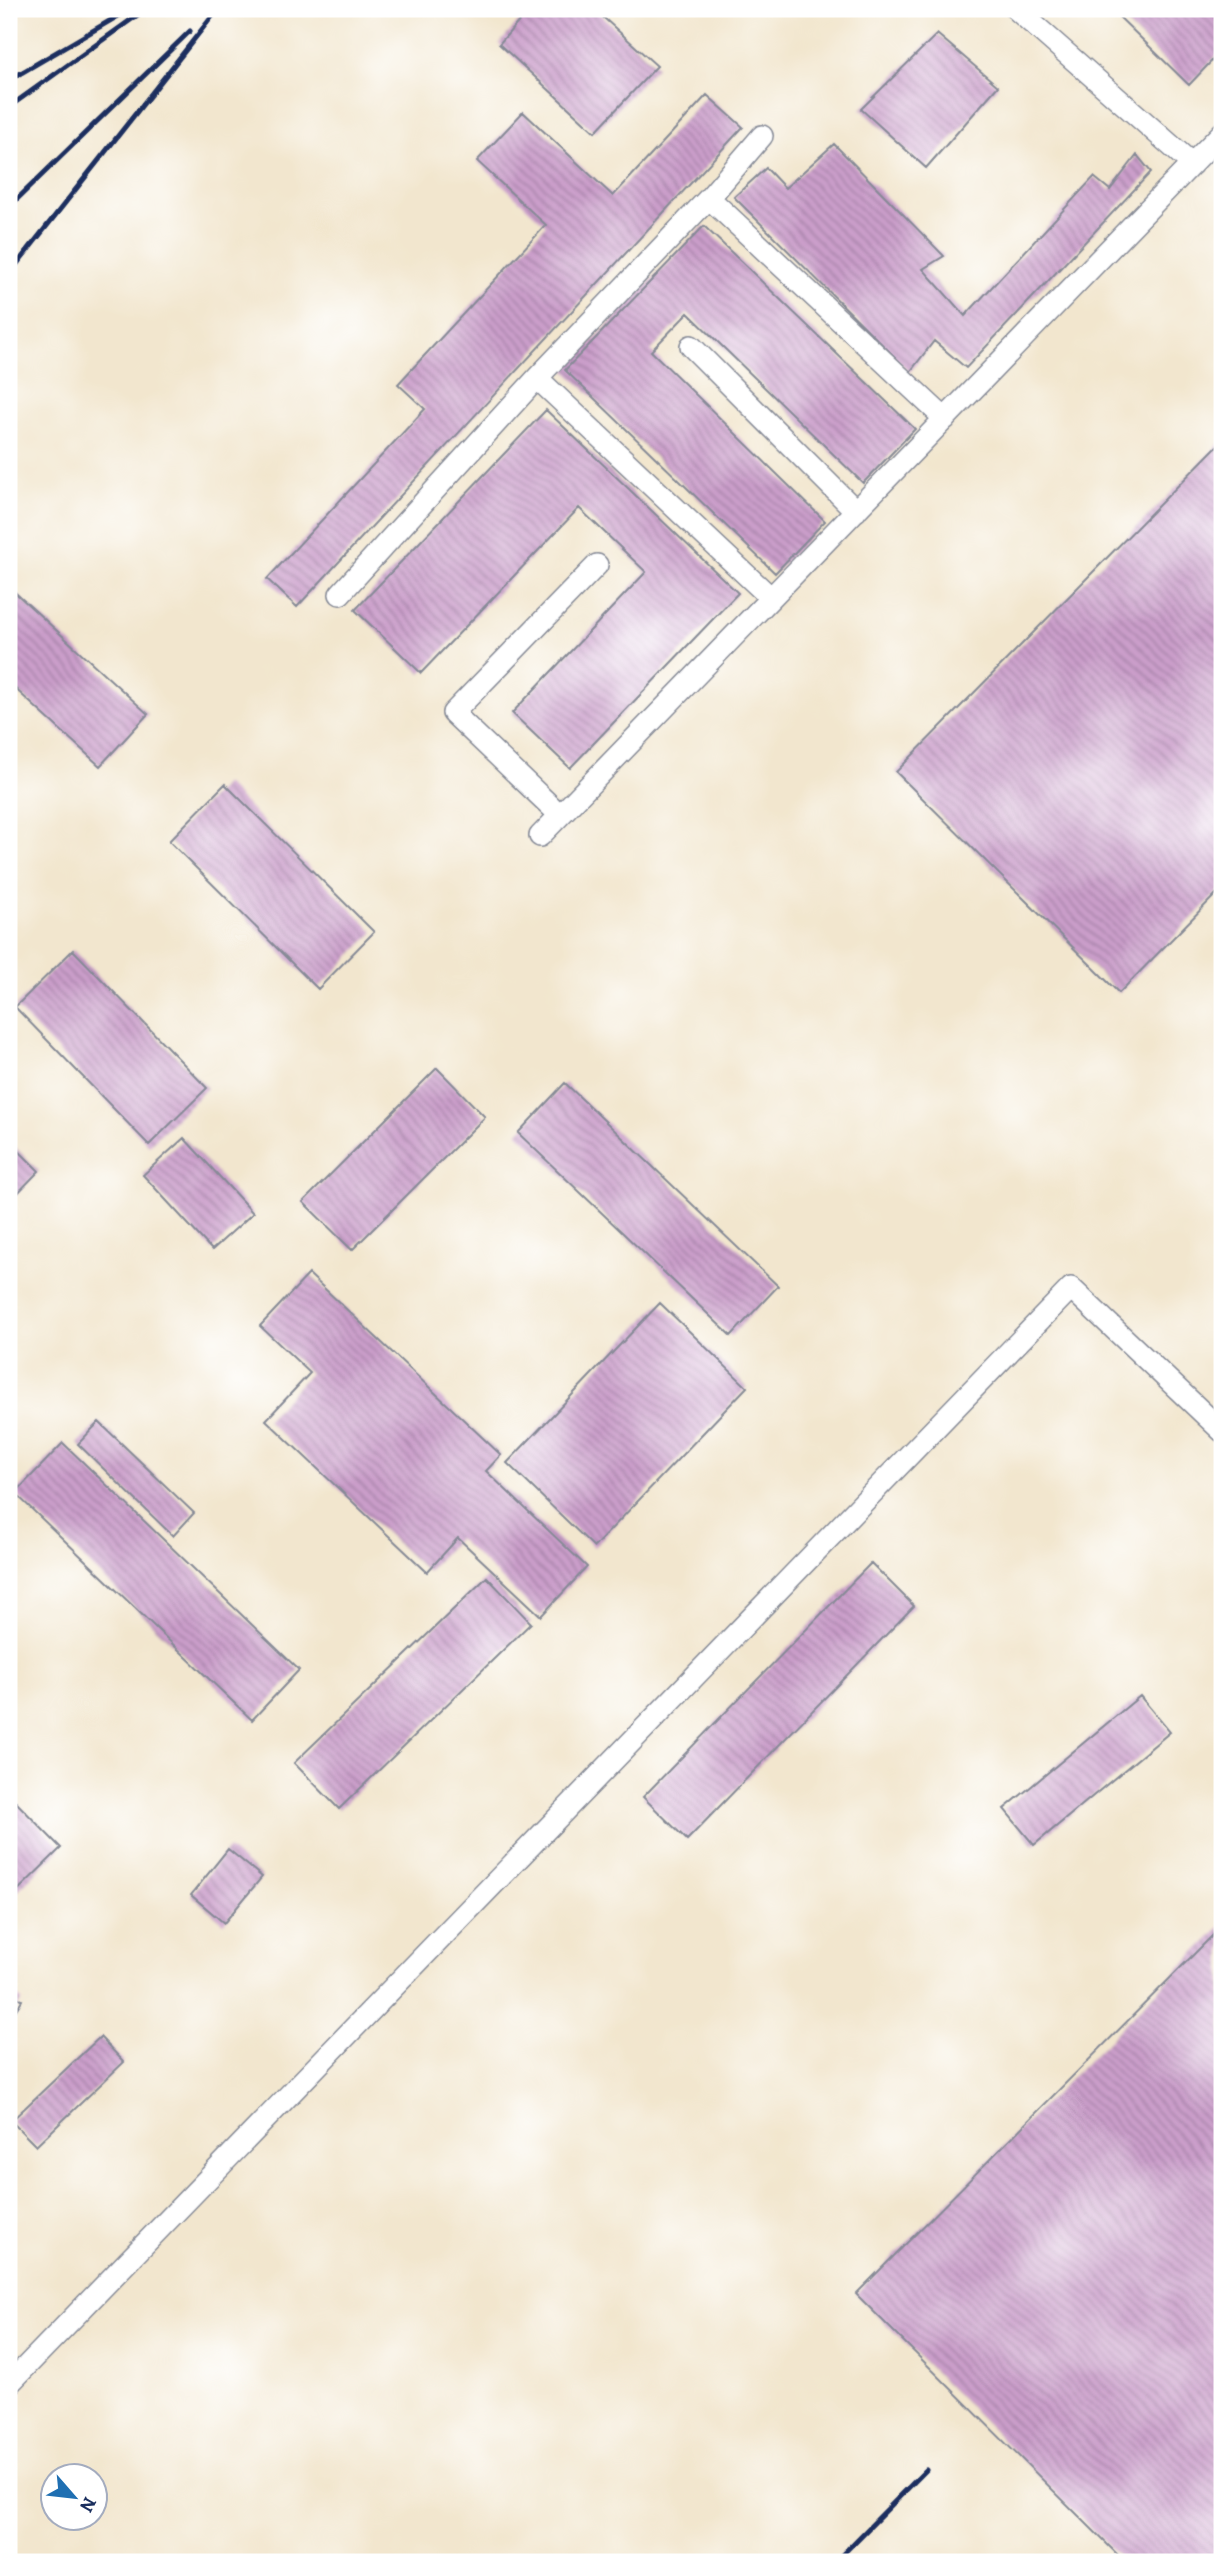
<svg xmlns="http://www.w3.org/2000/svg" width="1231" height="2571" font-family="Alegreya,serif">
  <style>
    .building { fill: url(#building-back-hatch) }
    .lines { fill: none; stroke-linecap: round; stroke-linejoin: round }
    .lane-casing { stroke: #868a96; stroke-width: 24 }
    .lane { stroke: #fff; stroke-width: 21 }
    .rail { stroke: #1b2f5e; stroke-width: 5 }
  </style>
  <defs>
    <pattern id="building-back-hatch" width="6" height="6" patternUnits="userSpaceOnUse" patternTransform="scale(1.75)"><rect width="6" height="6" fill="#cb9eca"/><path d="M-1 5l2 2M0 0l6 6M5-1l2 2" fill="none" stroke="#a481a7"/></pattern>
  </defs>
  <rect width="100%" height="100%" fill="#fff"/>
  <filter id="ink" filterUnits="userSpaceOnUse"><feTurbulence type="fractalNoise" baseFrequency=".0143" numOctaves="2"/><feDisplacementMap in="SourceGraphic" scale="14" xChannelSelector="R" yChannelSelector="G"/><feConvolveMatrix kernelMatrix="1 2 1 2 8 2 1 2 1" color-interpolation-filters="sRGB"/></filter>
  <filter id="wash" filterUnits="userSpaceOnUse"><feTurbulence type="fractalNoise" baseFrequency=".00686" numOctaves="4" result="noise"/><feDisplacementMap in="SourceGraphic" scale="28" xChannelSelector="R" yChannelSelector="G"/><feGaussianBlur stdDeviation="1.57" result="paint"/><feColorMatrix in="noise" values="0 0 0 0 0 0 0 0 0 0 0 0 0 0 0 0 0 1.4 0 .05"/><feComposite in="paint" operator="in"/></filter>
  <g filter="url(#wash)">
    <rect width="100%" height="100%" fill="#f2e6ce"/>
    <g id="blocks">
      <path class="building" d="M530,9H594L657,66L595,132L499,44Z
        M1111,9H1222V50L1189,85Z
        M937,34L998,86L926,168L861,109Z
        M707,95L743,127L297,607L267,579L425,409L398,384L546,225L477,161L523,112L613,196Z
        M834,144L944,256L923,269L965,316L1094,177L1110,190L1137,155L1151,172L966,368L934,341L910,372L734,197L766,168L785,188Z
        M704,226L915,429L863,483L688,313L651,351L825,521L775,573L565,370Z
        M546,410L738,593L570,768L512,713L646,572L579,508L421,673L355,610Z
        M1222,441V888L1119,993L896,772Z
        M9,587L148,714L100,766L9,683Z
        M225,784L374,932L318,989L169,841Z
        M73,950L207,1088L149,1145L15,1007Z
        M437,1068L485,1117L352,1250L303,1202Z
        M565,1083L778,1286L731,1336L518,1133Z
        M184,1138L253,1213L212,1250L143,1175Z
        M9,1141L39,1171L9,1202Z
        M309,1274L501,1455L486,1471L587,1567L541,1616L458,1538L427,1572L266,1420L310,1373L260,1326Z
        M660,1303L747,1387L594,1547L507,1463Z
        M99,1422L194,1513L173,1536L78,1444Z
        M63,1443L299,1670L252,1720L15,1493Z
        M871,1563L914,1606L687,1840L643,1797Z
        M487,1577L531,1623L339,1809L294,1763Z
        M1140,1696L1170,1732L1034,1845L1004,1809Z
        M9,1795L61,1848L9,1899Z
        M228,1849L262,1877L224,1923L191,1895Z
        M1222,1926V2562H1125L856,2294Z
        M9,1991L22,2000L9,2021Z
        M100,2037L124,2062L36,2146L11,2121Z"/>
    </g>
  </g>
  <g filter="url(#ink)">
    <use href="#blocks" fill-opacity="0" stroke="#868a96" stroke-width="2"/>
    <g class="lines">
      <g class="lane-casing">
        <path id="lane" d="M1016,9L1192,164
          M762,136L709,198L945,419
          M709,198L537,378L771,598
          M691,346L856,511
          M340,594L537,378
          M560,815L453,713L597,565
          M540,836L1222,133
          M9,2384L1071,1288L1222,1431"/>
      </g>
      <use href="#lane" class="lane"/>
      <path class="rail" d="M9,80L130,9
        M9,107L146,9
        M9,207L190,31
        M9,274L218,9
        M835,2562L926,2470"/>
    </g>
  </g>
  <rect width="1231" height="2571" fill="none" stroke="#fff" stroke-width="35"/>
  <g transform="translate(74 2497) rotate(118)"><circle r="33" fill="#ffffff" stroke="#a4acbf" stroke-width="2"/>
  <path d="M0-5L12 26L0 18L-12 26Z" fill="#1f6fb2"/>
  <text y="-10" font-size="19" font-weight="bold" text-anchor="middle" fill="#1b2f5e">N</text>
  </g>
</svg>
